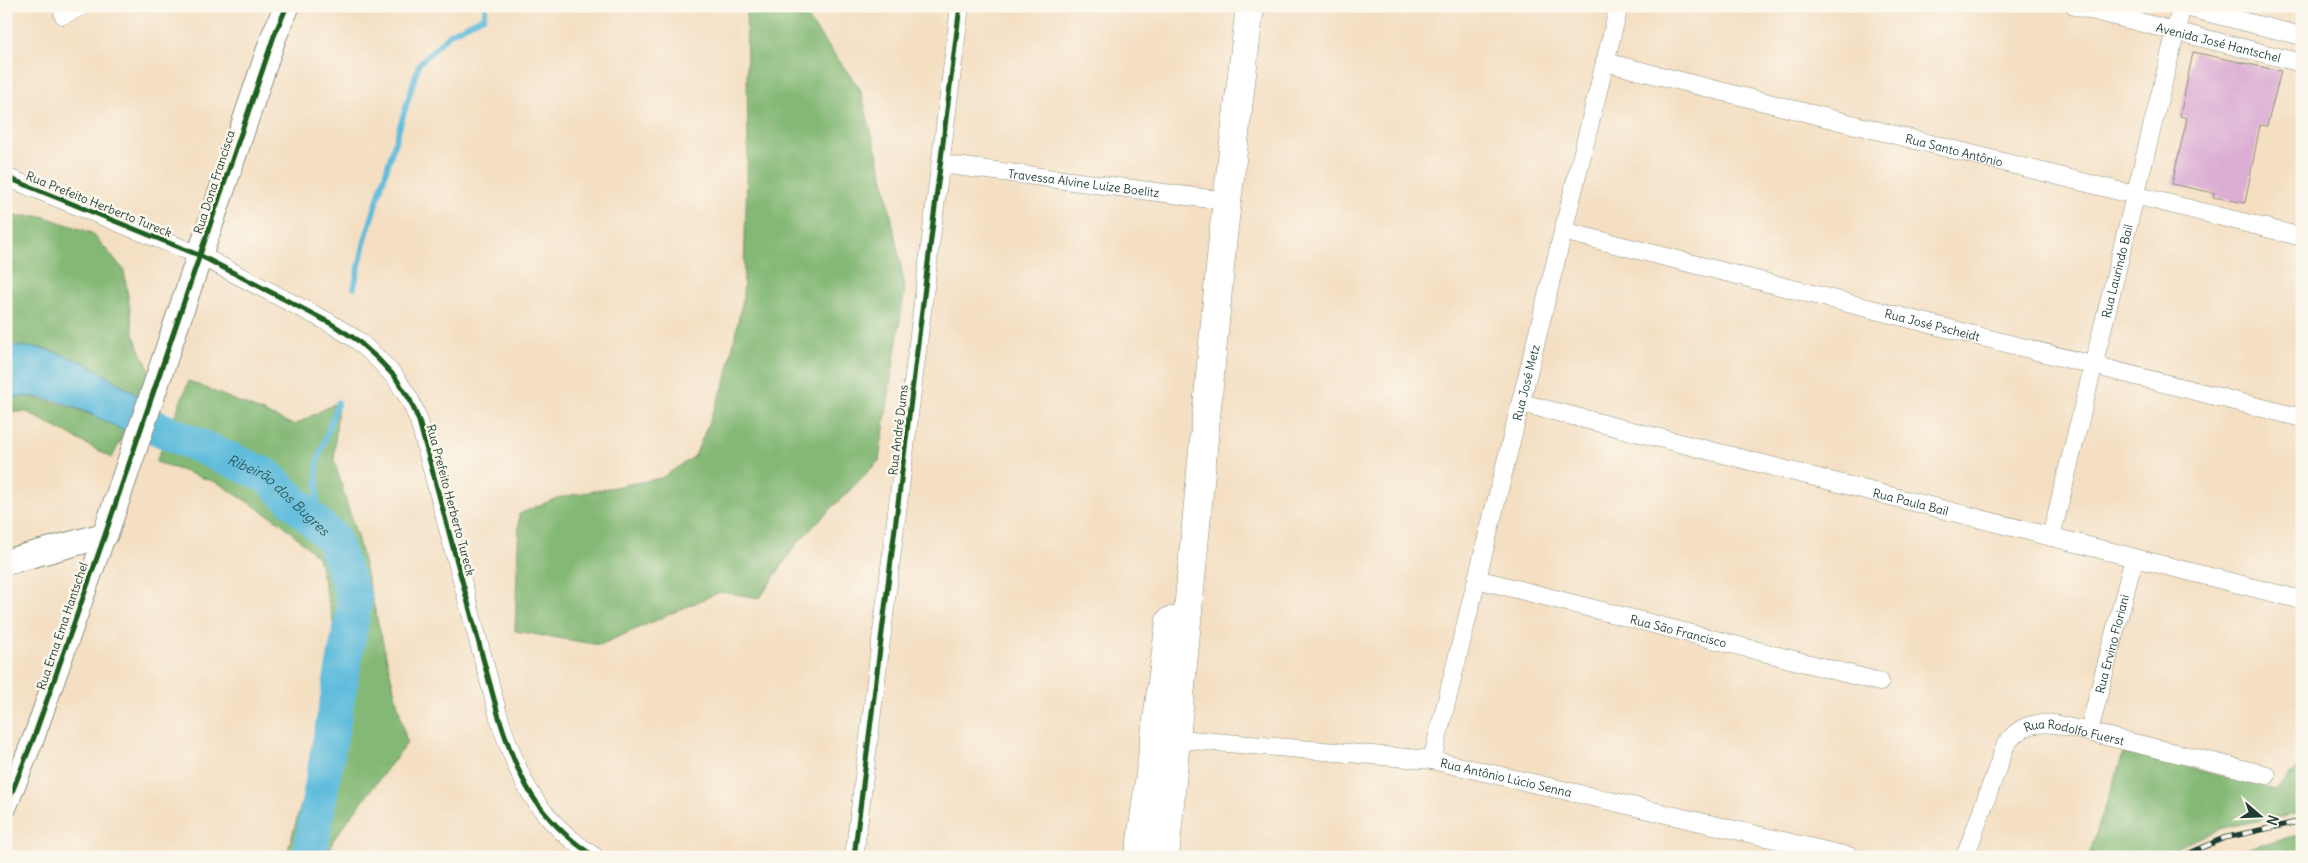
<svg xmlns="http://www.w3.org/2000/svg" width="2308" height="863" font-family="Delius,sans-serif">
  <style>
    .forest { fill: #83b874; stroke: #517a54 }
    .water { fill: #5ebcdc; stroke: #3e7c88 }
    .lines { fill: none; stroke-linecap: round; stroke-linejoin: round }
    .stream { stroke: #5ebcdc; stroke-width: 5.5 }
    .river { stroke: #5ebcdc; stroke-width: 35 }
    .building { fill: #dcadd4 }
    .minor-casing { stroke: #8a8e7c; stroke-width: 19 }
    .tertiary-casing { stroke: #8a8e7c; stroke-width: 23 }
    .secondary-casing { stroke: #8a8e7c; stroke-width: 27 }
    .trunk-casing { stroke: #8a8e7c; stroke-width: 29 }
    .minor { stroke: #fff; stroke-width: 18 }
    .tertiary { stroke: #fff; stroke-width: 21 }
    .secondary { stroke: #fff; stroke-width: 25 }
    .trunk { stroke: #fff; stroke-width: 28 }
    .rail-casing { stroke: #1f3d34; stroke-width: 5.5 }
    .rail { stroke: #fbf7ec; stroke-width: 4; stroke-dasharray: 11; stroke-linecap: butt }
    .cycleway-casing { stroke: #fbf7ec; stroke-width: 8 }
    .cycleway { stroke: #1b5e20; stroke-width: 5 }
    .labels { text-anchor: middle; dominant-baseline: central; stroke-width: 5; stroke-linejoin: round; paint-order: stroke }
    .street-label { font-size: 12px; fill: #1f3d34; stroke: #fbf7ec }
    .water-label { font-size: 14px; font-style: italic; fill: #2f5d5e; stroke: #fbf7ec }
  </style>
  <rect width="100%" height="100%" fill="#fbf7ec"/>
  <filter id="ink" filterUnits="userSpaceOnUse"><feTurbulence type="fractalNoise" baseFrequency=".02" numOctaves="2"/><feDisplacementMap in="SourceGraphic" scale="10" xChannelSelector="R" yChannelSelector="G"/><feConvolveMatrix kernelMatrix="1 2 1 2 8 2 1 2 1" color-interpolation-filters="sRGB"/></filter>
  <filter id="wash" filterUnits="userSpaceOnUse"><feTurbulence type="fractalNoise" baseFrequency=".0096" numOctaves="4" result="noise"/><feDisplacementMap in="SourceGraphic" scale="20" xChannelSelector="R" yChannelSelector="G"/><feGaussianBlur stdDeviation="1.12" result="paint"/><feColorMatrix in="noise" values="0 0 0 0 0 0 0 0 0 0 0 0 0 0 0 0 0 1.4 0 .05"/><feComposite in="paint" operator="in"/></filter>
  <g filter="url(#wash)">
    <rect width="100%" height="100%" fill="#f4dfc3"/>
    <path class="forest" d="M746,6H811L806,16L860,89L884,180L905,287L879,461L797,543L760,598L720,592L600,645L515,631L519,514L557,498L661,478L695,456L725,383L743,299L748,143Z
      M6,216H42L92,233L124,270L134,336L149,369L142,398L86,363L46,349L6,345Z
      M189,381L294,425L338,402L334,460L358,540L407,743L333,840L329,857H286L319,743L336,634L318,557L281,523L218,483L156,462Z
      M17,396C61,401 86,411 125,431L112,458L27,412H6V400Z
      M2124,751L2275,790L2302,765V812L2222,828L2155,857H2085L2090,852Z
      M2302,834V857H2216L2224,854Z"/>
    <path class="water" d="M8,345L46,349L86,363L142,398L125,431C94,415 42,387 6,400V346Z"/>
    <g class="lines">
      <path class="stream" d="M354,288L365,240L419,64L451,33L484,17L486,6
        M318,523L317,463L338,402"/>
      <path class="river" id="s1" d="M114,403L144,422L266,475L333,539L355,601L309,857"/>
    </g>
    <g id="blocks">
      <path class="building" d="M2193,52L2281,71L2267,126L2260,125L2245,203L2213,197L2214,193L2172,184L2187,118L2180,116Z"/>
    </g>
  </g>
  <g filter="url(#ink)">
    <use href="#blocks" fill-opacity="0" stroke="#8a8e7c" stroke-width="1"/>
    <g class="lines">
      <g class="minor-casing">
        <g id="minor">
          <path id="s2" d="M2075,6L2302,63"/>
          <path d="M2181,6L2302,36"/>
          <path d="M63,15L82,6"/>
          <path id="s3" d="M1605,62L2302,237"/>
          <path id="s4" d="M941,164L1226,201"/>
          <path d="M6,177L201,256L330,323L357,340L377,358L395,377L410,400L419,421L498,714C518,779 536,818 595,857"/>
          <path id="s5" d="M1563,231L2302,418"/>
          <path id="s6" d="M1521,403L2302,600"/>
          <path id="s7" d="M2051,537L2182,6"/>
          <path id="s8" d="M1477,579L1880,682"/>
          <path id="s9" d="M2089,731L2134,558"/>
          <path id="s10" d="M1167,738L1432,760L1852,857"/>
          <path id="s11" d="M1432,760L1619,6"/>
          <path d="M854,857L960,6"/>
          <path id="s12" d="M1965,857L2006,744C2019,726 2033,722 2055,724L2267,775"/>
        </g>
      </g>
      <g class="tertiary-casing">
        <path id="tertiary" d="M6,807L34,737L105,535"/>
      </g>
      <g class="secondary-casing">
        <path id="secondary" d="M6,562L105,535L274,36L287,6"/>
      </g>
      <g class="trunk-casing">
        <path id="trunk" d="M1139,857L1170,621
          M1165,857L1223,236L1250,6"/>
      </g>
      <use href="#minor" class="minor"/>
      <use href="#tertiary" class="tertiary"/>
      <use href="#secondary" class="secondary"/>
      <use href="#trunk" class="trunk"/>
      <g class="rail-casing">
        <path id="rail" d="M2181,857L2224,838L2302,821"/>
      </g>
      <use href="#rail" class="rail"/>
      <g class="cycleway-casing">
        <path id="cycleway" d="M6,177L201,256L330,323L357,340L377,358L395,377L410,400L419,421L498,714C518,779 536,818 595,857
          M6,807L34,737L105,535L274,36L287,6
          M854,857L960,6"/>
      </g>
      <use href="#cycleway" class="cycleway"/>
    </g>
  </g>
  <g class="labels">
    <g class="street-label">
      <text stroke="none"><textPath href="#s2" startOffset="148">Avenida José Hantschel</textPath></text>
      <text stroke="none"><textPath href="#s3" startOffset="360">Rua Santo Antônio</textPath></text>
      <text transform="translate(214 182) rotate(-72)">Rua Dona Francisca</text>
      <text stroke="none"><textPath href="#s4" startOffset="144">Travessa Alvine Luíze Boelitz</textPath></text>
      <text transform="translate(99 204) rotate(22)">Rua Prefeito Herberto Tureck</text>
      <text stroke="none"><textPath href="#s7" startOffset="274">Rua Laurindo Bail</textPath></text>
      <text stroke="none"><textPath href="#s5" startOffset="381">Rua José Pscheidt</textPath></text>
      <text stroke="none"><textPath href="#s11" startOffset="389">Rua José Metz</textPath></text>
      <text transform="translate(898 430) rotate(-83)">Rua André Dums</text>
      <text transform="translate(451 500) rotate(75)">Rua Prefeito Herberto Tureck</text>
      <text stroke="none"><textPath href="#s6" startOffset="402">Rua Paula Bail</textPath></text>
      <text transform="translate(62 626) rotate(-71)">Rua Erna Ema Hantschel</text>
      <text stroke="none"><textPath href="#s8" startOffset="208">Rua São Francisco</textPath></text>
      <text stroke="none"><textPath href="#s9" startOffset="90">Rua Ervino Floriani</textPath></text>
      <text stroke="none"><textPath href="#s12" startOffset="196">Rua Rodolfo Fuerst</textPath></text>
      <text stroke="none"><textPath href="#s10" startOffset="342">Rua Antônio Lúcio Senna</textPath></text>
    </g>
    <g class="water-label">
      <text stroke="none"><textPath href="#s1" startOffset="190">Ribeirão dos Bugres</textPath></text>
    </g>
  </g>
  <rect width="2308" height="863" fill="none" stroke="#fbf7ec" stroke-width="25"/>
  <g transform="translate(2260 816) rotate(109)" stroke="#fbf7ec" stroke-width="4" paint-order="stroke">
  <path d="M0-4L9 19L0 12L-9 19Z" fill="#1f3d34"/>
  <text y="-8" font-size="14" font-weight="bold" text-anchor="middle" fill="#1f3d34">N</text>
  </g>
</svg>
